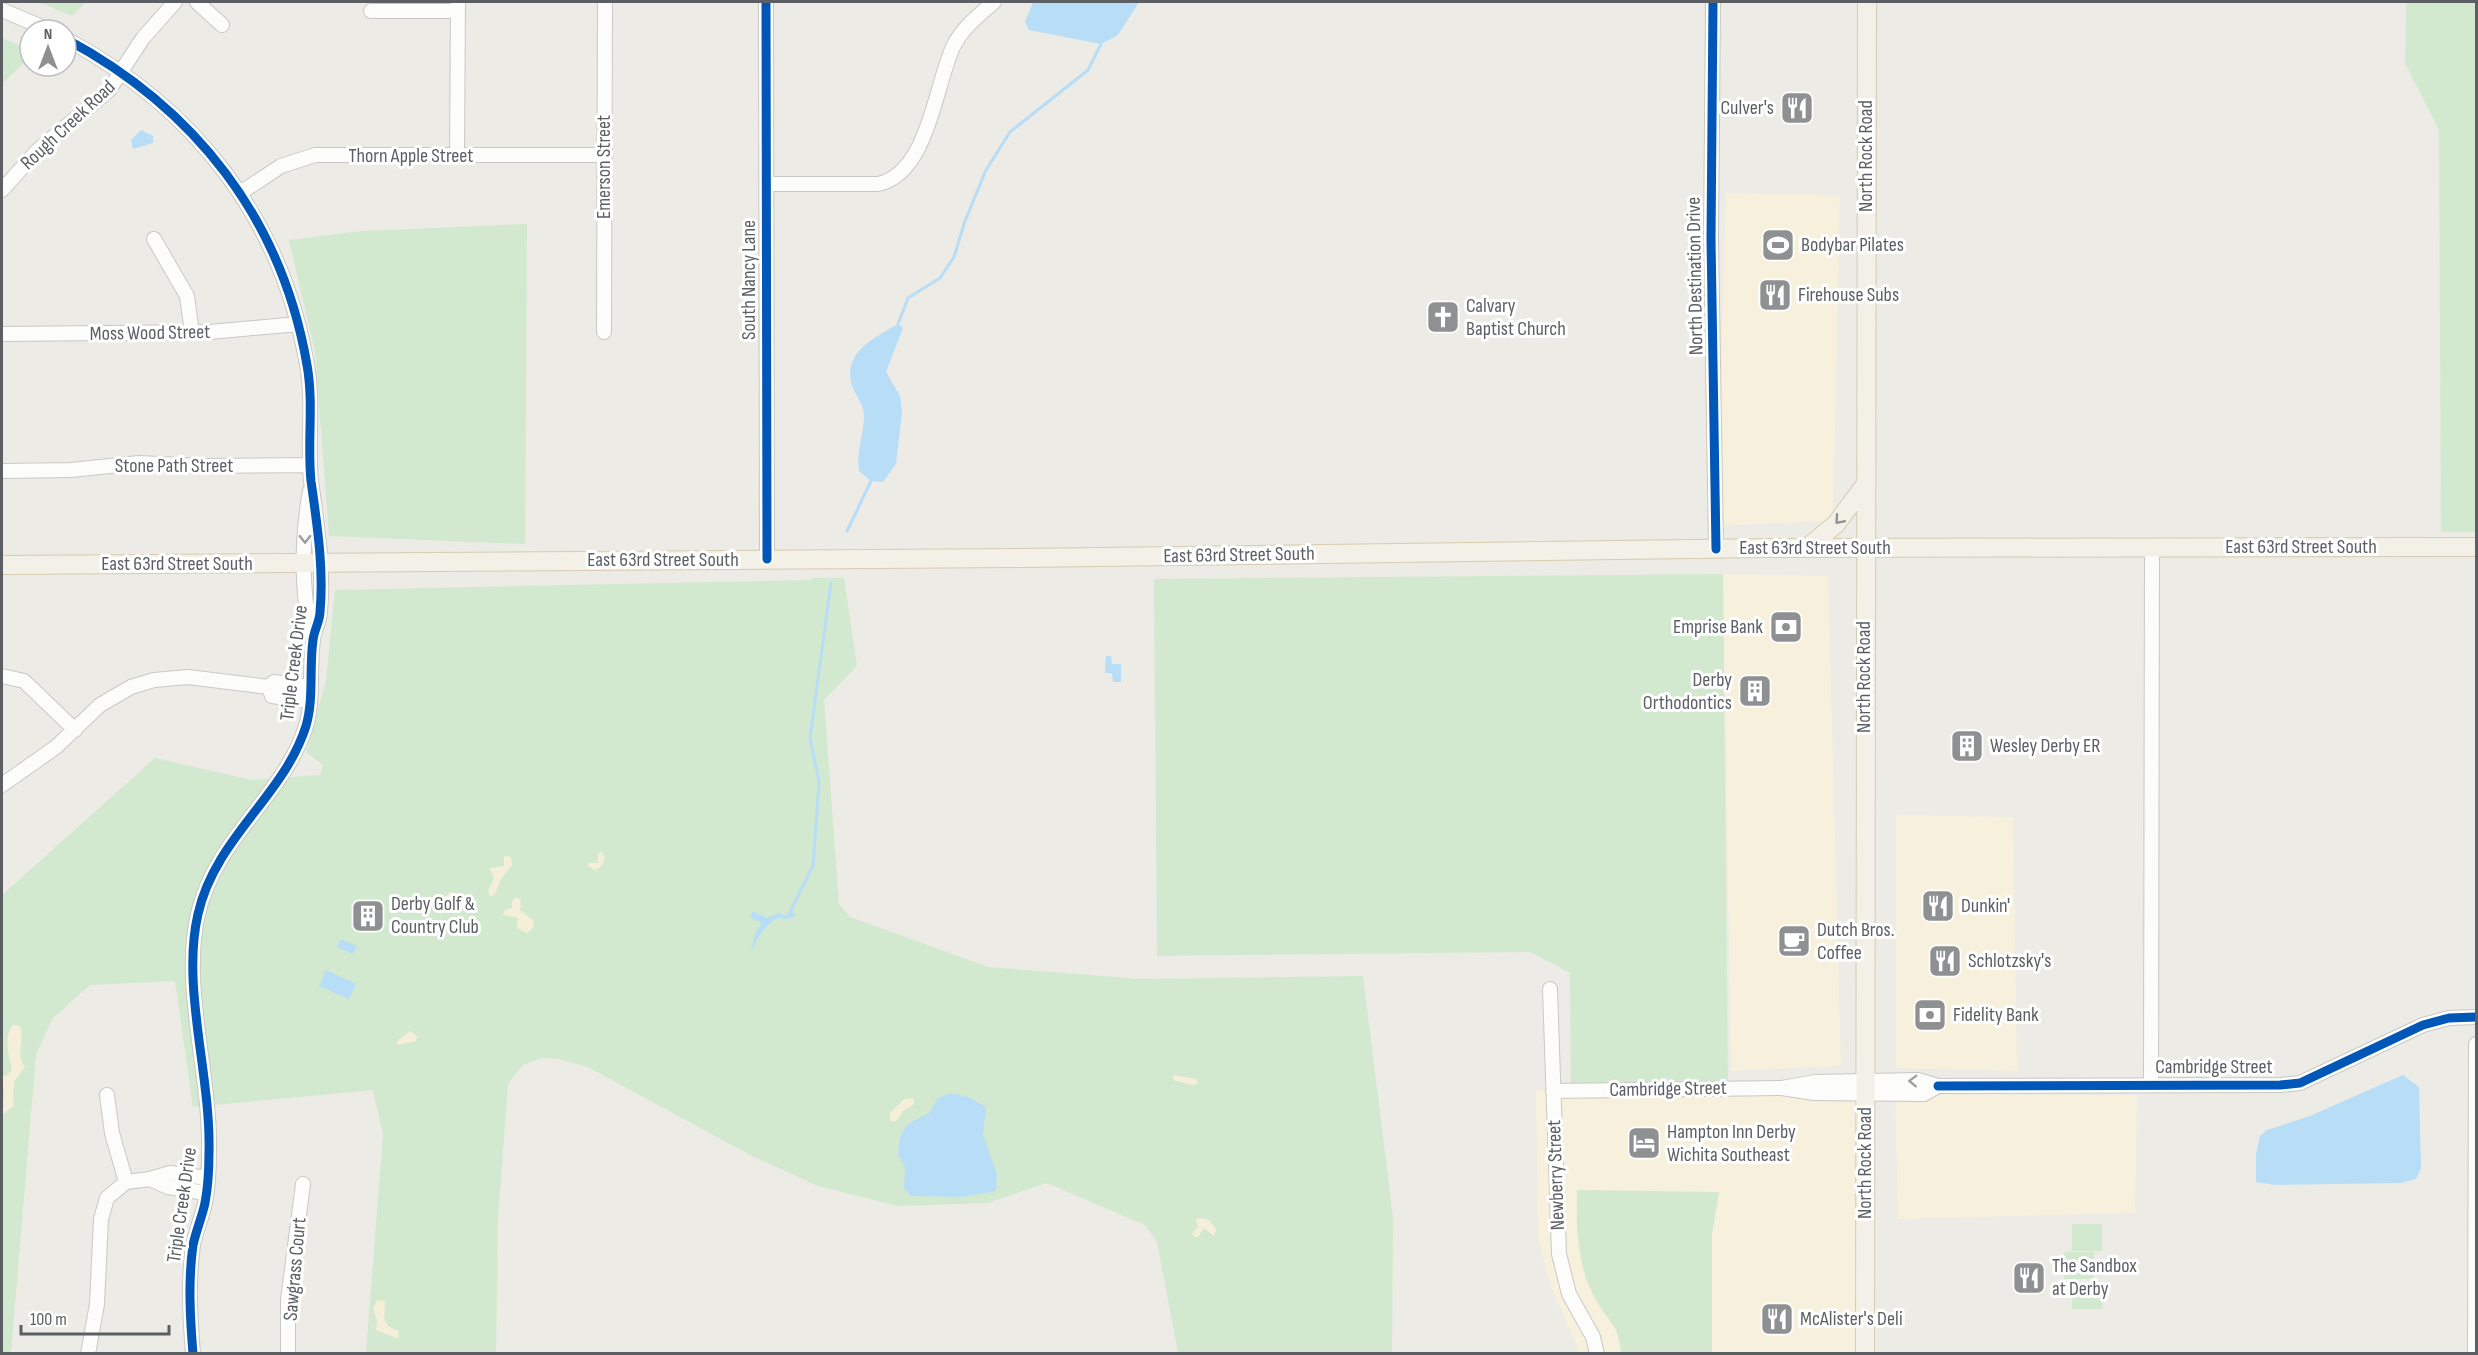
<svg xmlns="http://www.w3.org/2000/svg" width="2478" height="1355" font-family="'Sofia Sans Condensed',sans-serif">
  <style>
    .commercial { fill: #f6f0dd }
    .green { fill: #d2e9cf }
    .sand { fill: #f5efd9 }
    .water { fill: #b8ddf7 }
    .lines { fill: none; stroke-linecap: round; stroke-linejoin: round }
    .stream { stroke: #b8ddf7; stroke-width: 3 }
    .minor-casing { stroke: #c8c8c6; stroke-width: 16 }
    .major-casing { stroke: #d5ccb1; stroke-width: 20 }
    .minor { stroke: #fcfcfb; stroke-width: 14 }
    .major { stroke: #f3f1e7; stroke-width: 18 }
    .cycleway-casing { stroke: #fff; stroke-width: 13 }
    .cycleway { stroke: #0057b8; stroke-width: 9 }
    .oneway { stroke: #909292 }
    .oneway2 { stroke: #9b9ea0 }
    .labels { text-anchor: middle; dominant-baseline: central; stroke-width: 6; stroke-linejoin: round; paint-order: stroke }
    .poi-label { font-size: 20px; fill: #5b5f64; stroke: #fff; text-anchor: start }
    .street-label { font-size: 20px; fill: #5b5f64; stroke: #fff }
  </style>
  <rect width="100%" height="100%" fill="#ecebe5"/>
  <path class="commercial" d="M1726,193L1840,195L1833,516L1824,521L1716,526Z
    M1723,574L1828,576L1841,1066L1731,1071Z
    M1896,815L2013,817L2017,1071L1896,1068Z
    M1865,1082V1353H1580L1553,1292L1538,1240L1536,1090Z
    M1895,1094L2137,1095L2135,1213L1898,1219Z"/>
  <path class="green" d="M38,2H86L72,16Z
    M2406,2H2476V532H2441L2439,130L2405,63Z
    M2,38L30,50V57L2,84Z
    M527,224L525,544L329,536L315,352L289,240L362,231Z
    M1723,574L1728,1086L1571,1087L1570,973L1530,952L1157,956L1154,579Z
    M812,578H844L857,666L824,700L839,904L850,917L988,967L1141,979L1363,976L1393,1217L1392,1353H1178L1157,1242L1145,1225L1047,1183L987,1203L898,1206L818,1186L750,1155L588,1067L559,1059L541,1058L523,1065L508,1084L498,1219L496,1353H366L383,1135L373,1090L193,1107L175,981L90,985L53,1018L36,1054L11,1353H2V895L155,758L252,780L320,775L323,765L306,752L326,681L335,590L812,580Z
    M1577,1190L1719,1192L1712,1234V1353H1621C1618,1322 1610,1325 1596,1300C1577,1267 1576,1227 1577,1190Z
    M2072,1224H2102V1251H2072Z
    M2064,1252H2094V1279H2064Z
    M2072,1282H2102V1309H2072Z"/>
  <path class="sand" d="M601,852L605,857L601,867L595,870L589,867L588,863H598V854Z
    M504,856L511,857L512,865L501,879L495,894L490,897L488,891L494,878L489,868L504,866Z
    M451,892L457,895L452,904L465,897L468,904L457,911L447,908L445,897Z
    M515,898L521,899L520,910L534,921L533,928L527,933L517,928L518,918L503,915L505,910L512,908V902Z
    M13,1025L20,1026C25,1041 15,1053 25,1067L14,1082L13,1106L2,1115L4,1094L2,1077L8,1075L12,1069C9,1055 3,1038 13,1025Z
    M410,1031L417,1036L416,1041L397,1045V1041Z
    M1173,1075L1196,1079L1198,1083L1193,1085L1173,1080Z
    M909,1098L914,1099V1104L903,1111L896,1121H890V1113L903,1100Z
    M1198,1218L1209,1220L1216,1229L1214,1236L1204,1228L1198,1237L1193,1236L1192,1233L1198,1227L1196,1220Z
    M377,1300L385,1301C385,1318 380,1324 398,1331L399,1339L376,1330L377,1320L373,1309Z"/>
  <path class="water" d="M1033,2H1139L1118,35L1101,44L1029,30L1025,22Z
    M141,130L153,136V143L133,149L131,140Z
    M898,324L903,328L886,372L900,396L902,413L896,464L883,482L871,481L859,471C856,451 864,435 864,415C864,405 855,395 852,385C842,352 876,337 898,324Z
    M1106,656H1111L1112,664H1121V682H1113L1112,673H1105Z
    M791,908L795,916L786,919L777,918C762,928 757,939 750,955L755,934L762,923L751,918L752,911L767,918L778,913L788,916Z
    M341,939L357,946L353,954L337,947Z
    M326,970L356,984L349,999L319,986Z
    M2403,1075L2419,1087L2421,1168L2416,1179L2401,1183L2275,1185L2256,1182V1155L2260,1136L2267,1130L2310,1116Z
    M951,1093L968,1097L986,1107L983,1135L997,1174L996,1191L962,1197L911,1196L904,1188L905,1167L898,1155L900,1136L908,1124L929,1113L938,1098Z"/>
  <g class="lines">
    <path class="stream" d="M2,3L3,2
      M898,324L908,298L940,278L954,257L965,221L986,170L1010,132L1088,70L1101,44
      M847,531L871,481
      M788,916L813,866L819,782L810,738L831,583"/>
    <g class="minor-casing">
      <path id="minor" d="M197,2L222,25
        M766,2L767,559
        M1713,2L1711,239L1716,549
        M2,10L49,30
        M371,11H458
        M66,39C195,108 282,219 307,365C314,404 307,443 311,481C317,524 324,568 320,612C320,621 314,630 313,640C309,668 314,699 306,726C284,796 215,838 198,914C181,987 211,1075 209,1152C209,1169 208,1187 205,1203C202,1217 196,1231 193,1245C188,1281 190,1317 193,1354
        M457,156L458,2
        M767,184H878C928,174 935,86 953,47C962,28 979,15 994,2
        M2,190L38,150L109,90L143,38L175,2
        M240,193L281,166L315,155H604
        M154,239L187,296L192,333
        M604,332L605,2
        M2,334L210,332L298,324
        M2,471L71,470L139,463L202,466L310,465
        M310,491C302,535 300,594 313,637
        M2,676L24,681L75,730
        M269,687L272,696L309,701
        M2,785L56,747L100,705L131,687L154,680L188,677L269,687L274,682L310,687
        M1550,989L1559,1254L1569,1294L1593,1337L1597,1354
        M2151,1085L2152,547
        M1938,1086L2280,1085L2300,1083L2423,1025L2449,1018L2476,1017
        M1553,1091L1782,1088L1815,1082L1918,1080L1938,1086L1924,1094L1814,1093L1782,1088
        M107,1095L112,1133L126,1182
        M150,1179L168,1187L206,1193
        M88,1354L97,1304L101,1219L107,1198L126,1182L150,1179L170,1173L207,1178
        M288,1354V1300L303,1184
        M2475,1354L2476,1044"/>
    </g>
    <g class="major-casing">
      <path id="major" d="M1807,548L1836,524L1865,485
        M2,565L1021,558L1768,548L2476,547
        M1865,1354L1867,2"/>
    </g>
    <use href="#minor" class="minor"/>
    <use href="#major" class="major"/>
    <g class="cycleway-casing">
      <path id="cycleway" d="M766,2L767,559
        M1713,2L1711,239L1716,549
        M66,39C195,108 282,219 307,365C314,404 307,443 311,481C317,524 324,568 320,612C320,621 314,630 313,640C309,668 314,699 306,726C284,796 215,838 198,914C181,987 211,1075 209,1152C209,1169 208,1187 205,1203C202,1217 196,1231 193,1245C188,1281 190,1317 193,1354
        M1938,1086L2280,1085L2300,1083L2423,1025L2449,1018L2476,1017"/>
    </g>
    <use href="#cycleway" class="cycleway"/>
  </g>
  <defs><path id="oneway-chevron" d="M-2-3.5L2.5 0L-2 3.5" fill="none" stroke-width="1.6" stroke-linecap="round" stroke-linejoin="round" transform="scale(1.5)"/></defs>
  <use class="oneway" href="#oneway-chevron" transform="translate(1839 520) rotate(131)"/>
  <g class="oneway2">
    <use href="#oneway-chevron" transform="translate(305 539) rotate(89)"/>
    <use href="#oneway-chevron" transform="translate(1913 1081) rotate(-178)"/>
  </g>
  <defs>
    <g id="restaurant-square" transform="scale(1.725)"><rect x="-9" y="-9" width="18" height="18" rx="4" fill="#8e9091" stroke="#fff"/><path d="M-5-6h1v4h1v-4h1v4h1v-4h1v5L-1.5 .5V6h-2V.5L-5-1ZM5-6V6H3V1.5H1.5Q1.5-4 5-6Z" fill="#fff"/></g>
    <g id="stadium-square" transform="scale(1.725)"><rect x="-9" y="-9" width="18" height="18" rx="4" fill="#8e9091" stroke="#fff"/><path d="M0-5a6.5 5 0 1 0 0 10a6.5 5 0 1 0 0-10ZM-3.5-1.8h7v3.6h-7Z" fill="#fff"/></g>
    <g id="church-square" transform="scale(1.725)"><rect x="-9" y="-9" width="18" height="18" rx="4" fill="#8e9091" stroke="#fff"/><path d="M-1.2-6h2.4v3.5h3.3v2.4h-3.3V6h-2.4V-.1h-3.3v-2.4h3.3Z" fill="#fff"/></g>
    <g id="bank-square" transform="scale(1.725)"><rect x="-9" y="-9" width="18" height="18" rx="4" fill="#8e9091" stroke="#fff"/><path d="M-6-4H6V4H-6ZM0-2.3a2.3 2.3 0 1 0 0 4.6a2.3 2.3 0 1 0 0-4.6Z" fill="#fff"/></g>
    <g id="building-square" transform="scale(1.725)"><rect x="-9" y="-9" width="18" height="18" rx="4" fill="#8e9091" stroke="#fff"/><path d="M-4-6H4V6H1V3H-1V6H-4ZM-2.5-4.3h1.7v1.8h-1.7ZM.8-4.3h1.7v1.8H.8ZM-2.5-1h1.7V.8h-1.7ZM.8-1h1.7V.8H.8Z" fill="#fff"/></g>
    <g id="cafe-square" transform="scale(1.725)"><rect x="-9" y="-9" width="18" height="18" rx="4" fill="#8e9091" stroke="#fff"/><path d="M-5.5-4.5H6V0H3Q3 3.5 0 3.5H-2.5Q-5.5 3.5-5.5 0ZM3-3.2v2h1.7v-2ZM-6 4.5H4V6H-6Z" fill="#fff"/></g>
    <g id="hotel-square" transform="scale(1.725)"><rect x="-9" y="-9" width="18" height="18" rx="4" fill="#8e9091" stroke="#fff"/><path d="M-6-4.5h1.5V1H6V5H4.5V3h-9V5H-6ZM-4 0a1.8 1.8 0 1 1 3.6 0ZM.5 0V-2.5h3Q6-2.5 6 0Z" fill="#fff"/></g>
  </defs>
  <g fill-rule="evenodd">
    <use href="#restaurant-square" x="1797" y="108"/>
    <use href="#stadium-square" x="1778" y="245"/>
    <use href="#restaurant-square" x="1775" y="295"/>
    <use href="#church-square" x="1443" y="317"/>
    <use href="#bank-square" x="1786" y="627"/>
    <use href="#building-square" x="1755" y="691"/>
    <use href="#building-square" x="1967" y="746"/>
    <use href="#restaurant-square" x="1938" y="906"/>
    <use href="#building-square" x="368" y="916"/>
    <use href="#cafe-square" x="1794" y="941"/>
    <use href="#restaurant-square" x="1945" y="961"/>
    <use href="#bank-square" x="1930" y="1015"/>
    <use href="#hotel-square" x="1644" y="1143"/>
    <use href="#restaurant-square" x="2029" y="1278"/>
    <use href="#restaurant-square" x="1777" y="1319"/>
  </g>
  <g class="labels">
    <g class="poi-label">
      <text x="1774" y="108" text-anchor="end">Culver's</text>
      <text x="1801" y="245">Bodybar Pilates</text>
      <text x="1798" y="295">Firehouse Subs</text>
      <text x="1466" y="306">Calvary<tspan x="1466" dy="23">Baptist Church</tspan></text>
      <text x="1763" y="627" text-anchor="end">Emprise Bank</text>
      <text x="1732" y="680" text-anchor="end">Derby<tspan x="1732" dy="23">Orthodontics</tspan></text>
      <text x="1990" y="746">Wesley Derby ER</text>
      <text x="391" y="904">Derby Golf &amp;<tspan x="391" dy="23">Country Club</tspan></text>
      <text x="1961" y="906">Dunkin'</text>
      <text x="1817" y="930">Dutch Bros.<tspan x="1817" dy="23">Coffee</tspan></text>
      <text x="1968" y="961">Schlotzsky's</text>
      <text x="1953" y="1015">Fidelity Bank</text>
      <text x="1667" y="1132">Hampton Inn Derby<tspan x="1667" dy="23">Wichita Southeast</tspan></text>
      <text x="2052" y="1266">The Sandbox<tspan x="2052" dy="23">at Derby</tspan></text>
      <text x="1800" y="1319">McAlister's Deli</text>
    </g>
    <g class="street-label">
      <text transform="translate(68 125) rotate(-43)">Rough Creek Road</text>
      <text x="411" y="156">Thorn Apple Street</text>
      <text transform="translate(1866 156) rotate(-90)">North Rock Road</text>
      <text transform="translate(604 167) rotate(-90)">Emerson Street</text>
      <text transform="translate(1695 276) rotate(-91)">North Destination Drive</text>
      <text transform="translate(749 280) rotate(-90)">South Nancy Lane</text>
      <text transform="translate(150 333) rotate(-1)">Moss Wood Street</text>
      <text x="174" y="466">Stone Path Street</text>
      <text x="2301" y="547">East 63rd Street South</text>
      <text x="1815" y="548">East 63rd Street South</text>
      <text transform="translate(1239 555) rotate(-1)">East 63rd Street South</text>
      <text x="663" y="560">East 63rd Street South</text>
      <text x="177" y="564">East 63rd Street South</text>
      <text transform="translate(294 663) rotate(-83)">Triple Creek Drive</text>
      <text transform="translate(1864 677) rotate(-90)">North Rock Road</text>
      <text x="2214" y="1067">Cambridge Street</text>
      <text transform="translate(1668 1089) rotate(-1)">Cambridge Street</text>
      <text transform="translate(1865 1163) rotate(-90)">North Rock Road</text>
      <text transform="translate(1556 1175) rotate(-92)">Newberry Street</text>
      <text transform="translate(182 1205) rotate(-82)">Triple Creek Drive</text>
      <text transform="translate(295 1269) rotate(-85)">Sawgrass Court</text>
    </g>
  </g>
  <rect width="2478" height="1355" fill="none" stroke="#5b5f64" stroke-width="6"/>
  <g transform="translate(48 48)"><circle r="28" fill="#ffffff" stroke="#bdbfc1" stroke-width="1.5"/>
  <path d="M0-4.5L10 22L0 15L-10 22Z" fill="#8e9091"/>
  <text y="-9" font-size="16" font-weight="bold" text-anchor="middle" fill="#5b5f64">N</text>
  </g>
  <path d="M21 1325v9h148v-9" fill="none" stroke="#5b5f64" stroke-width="3"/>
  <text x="30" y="1325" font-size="18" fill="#5b5f64" stroke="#ffffff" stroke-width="4.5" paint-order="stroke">100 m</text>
</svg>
